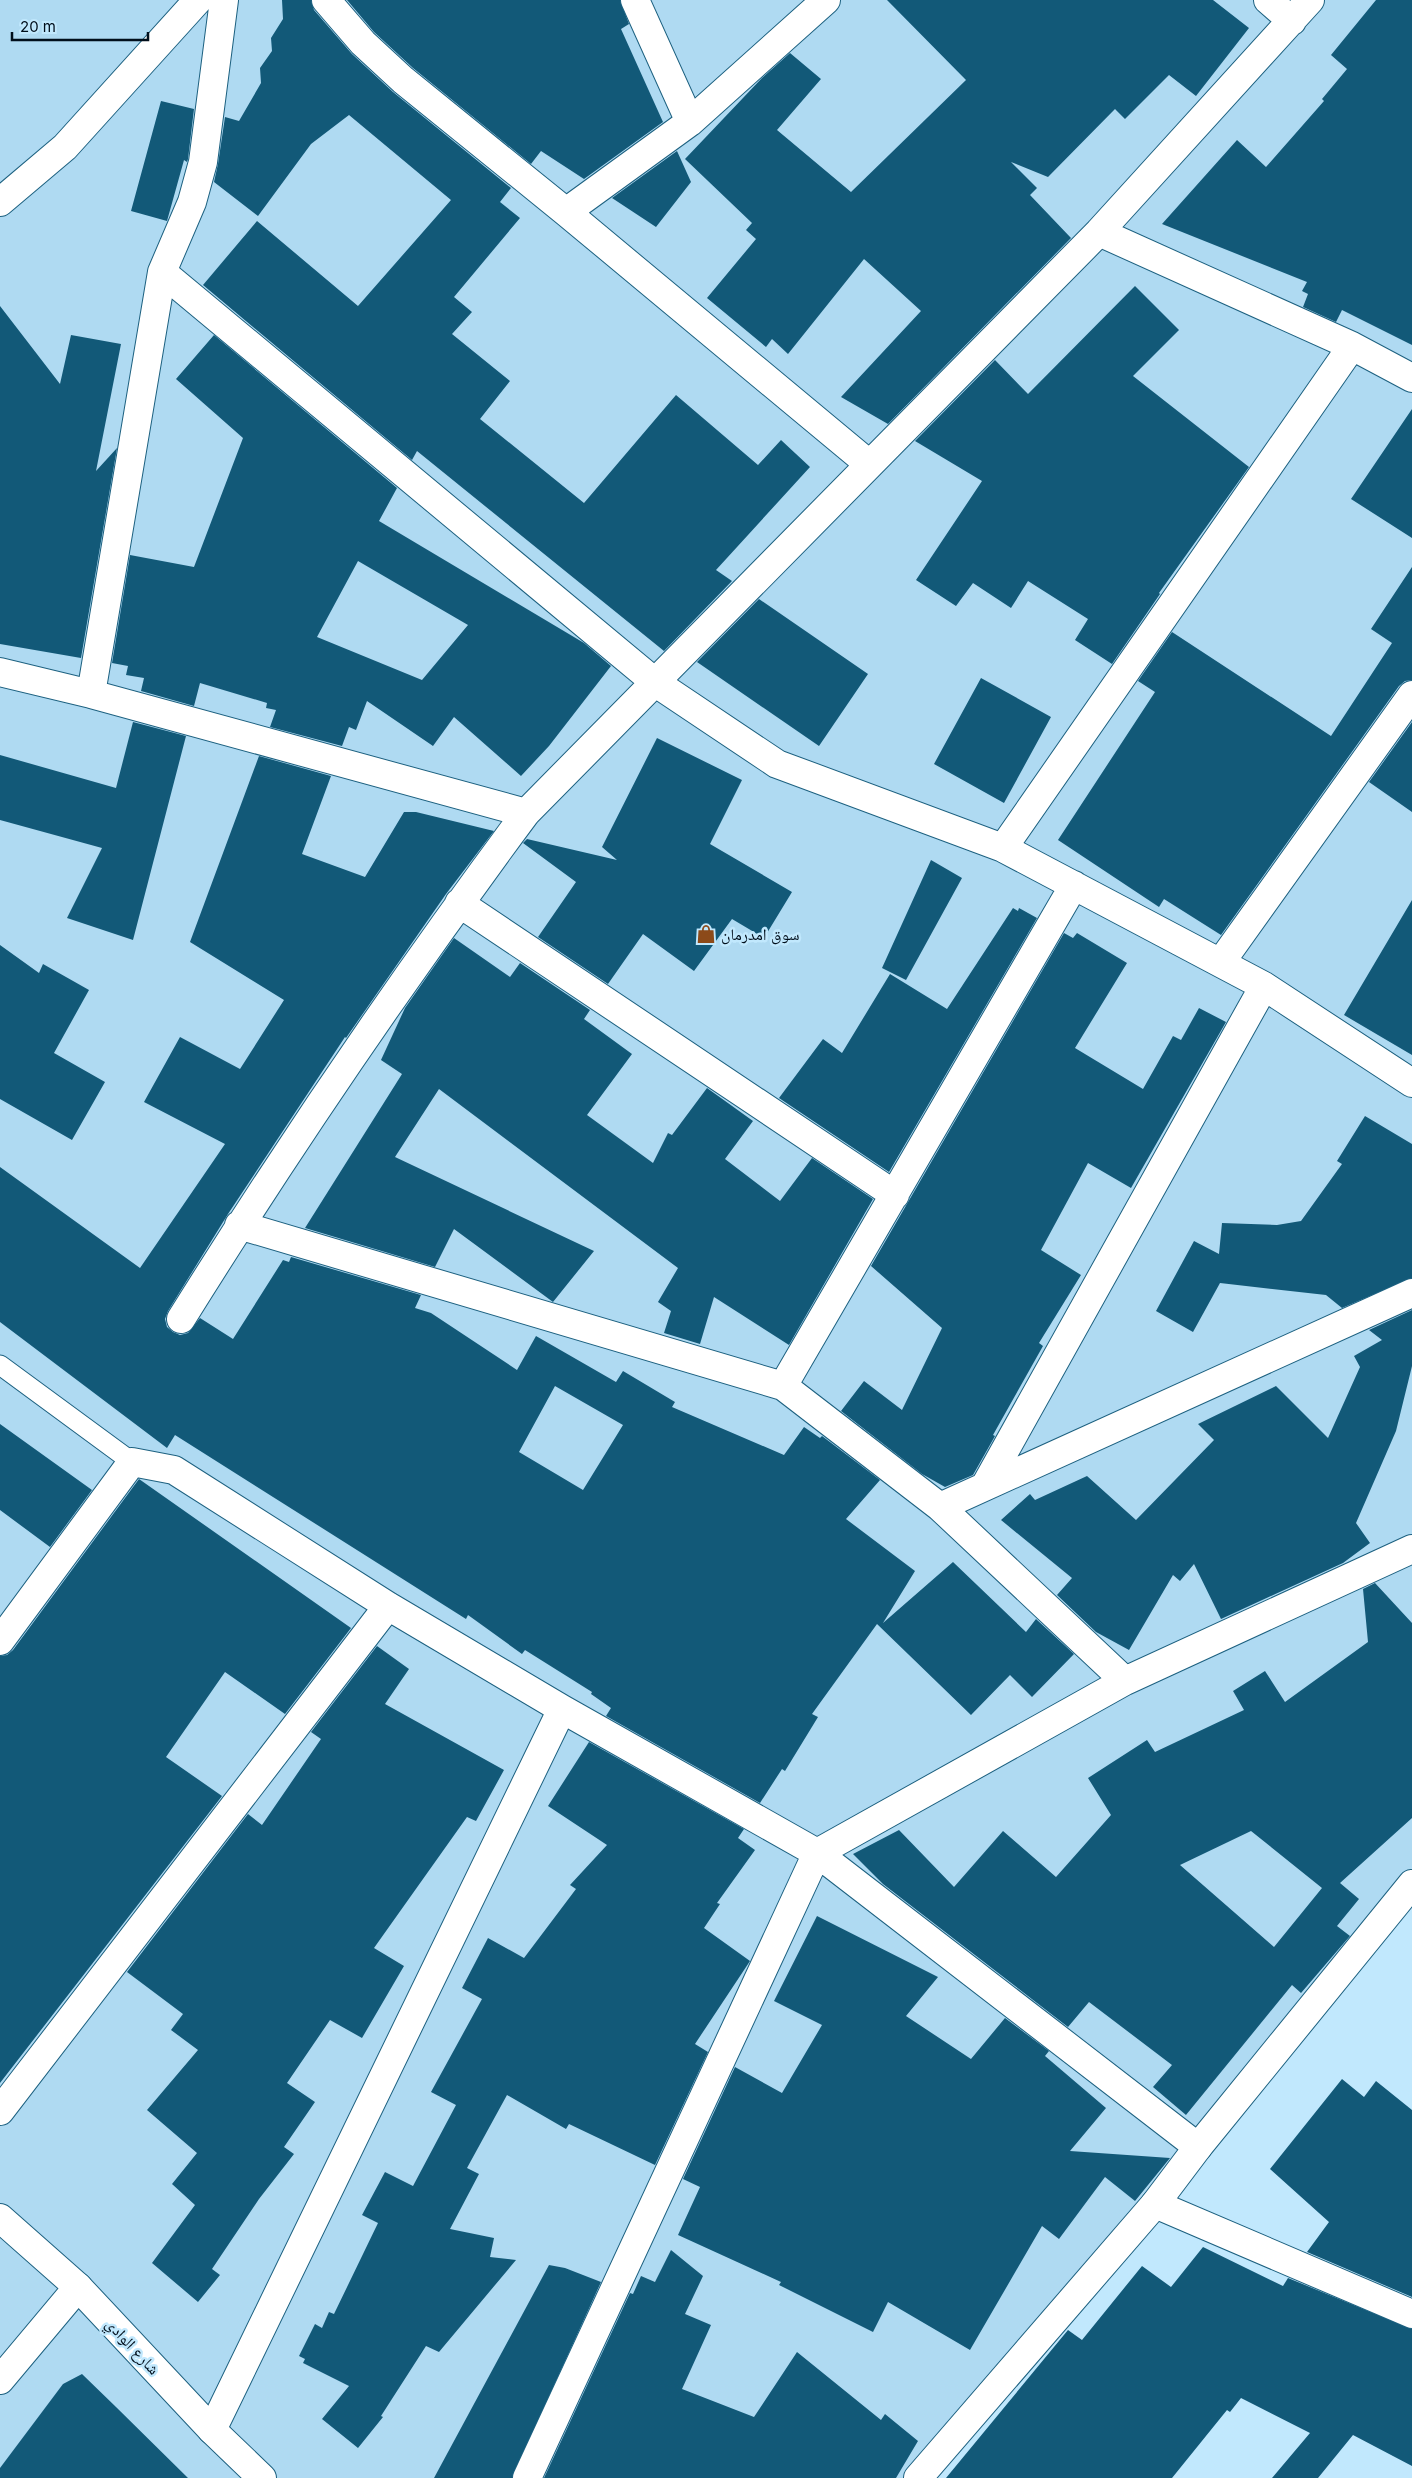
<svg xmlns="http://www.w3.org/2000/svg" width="1412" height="2478" font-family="Inter,'Noto Naskh Arabic',sans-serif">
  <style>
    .built { fill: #afdaf2 }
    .building { fill: #125978; fill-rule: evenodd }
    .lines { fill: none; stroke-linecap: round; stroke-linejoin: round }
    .service-casing { stroke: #1d6180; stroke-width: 21 }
    .minor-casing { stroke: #1d6180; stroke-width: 30 }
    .tertiary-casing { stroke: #1d6180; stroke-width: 30 }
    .secondary-casing { stroke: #1d6180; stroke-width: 30 }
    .service { stroke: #fff; stroke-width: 19 }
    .minor { stroke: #fff; stroke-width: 28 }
    .tertiary { stroke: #fff; stroke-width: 28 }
    .secondary { stroke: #fff; stroke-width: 28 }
    .labels { text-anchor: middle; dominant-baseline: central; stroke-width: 5; stroke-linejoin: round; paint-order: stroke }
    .poi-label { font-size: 16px; fill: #000e1b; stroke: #c1e8fd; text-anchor: start }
    .street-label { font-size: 16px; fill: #000e1b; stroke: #c1e8fd }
  </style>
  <rect width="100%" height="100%" fill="#c1e8fd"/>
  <path class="built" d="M0,0H1412V1868L1156,2183L904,2478H0Z"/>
  <path class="building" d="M282,0H311L314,10L352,54L393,92L511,188L500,202L520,218L454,297L472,312L452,334L510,381L480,419L584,503L676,395L758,465L781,440L810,467L716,570L732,581L664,651L417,451L412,460L203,285L257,221L358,306L451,200L349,115L311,144L258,216L214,182L218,164L225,117L239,121L261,83L260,68L272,51L271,38L283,19Z
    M347,0H620L629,24L621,29L663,122L584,179L541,151L531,164L413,68L374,32Z
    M887,0H1213L1249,28L1196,96L1169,75L1125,119L1115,109L1048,177L1011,162L1037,188L1030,195L1071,238L888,424L841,397L921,311L864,259L788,354L772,339L766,347L707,298L756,239L746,230L752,223L685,159L762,78L790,53L821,79L777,130L851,192L966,80Z
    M1376,0H1412V345L1342,310L1336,322L1303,307L1308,294L1302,291L1307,282L1162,224L1237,140L1266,167L1324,101L1322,99L1347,69L1331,55Z
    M161,101L194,109L188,159L187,162L184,160L167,221L131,211Z
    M677,151L691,182L656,227L612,198Z
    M1135,286L1179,330L1133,376L1249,467L1159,593L1160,594L1112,664L1075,640L1088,619L1028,581L1011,608L973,583L956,606L916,580L982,481L915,441L995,360L1028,394Z
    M0,306L60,384L71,335L121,344L96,471L117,448L81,658L0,644Z
    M214,335L397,488L379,521L584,643L611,666L549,746L521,776L454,717L433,746L367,701L356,730L349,727L342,746L270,727L276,710L266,708L267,703L200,683L194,706L141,691L144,678L126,675L128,666L112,663L130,555L194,567L243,438L176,379ZM358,561L468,625L422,680L317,637Z
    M1412,409V538L1351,499Z
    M1412,567V680L1405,681L1399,686L1221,935L1164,899L1159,907L1058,840L1155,692L1138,681L1172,632L1331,736L1392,643L1371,629Z
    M759,599L868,674L819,746L697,662Z
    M981,678L1051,717L1004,803L934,764Z
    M133,722L186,736L133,940L67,918L102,848L0,820V755L116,788Z
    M1412,722V812L1369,782Z
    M657,738L742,780L710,844L792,892L764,938L732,919L694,971L643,934L608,984L538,937L576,882L523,843L527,839L617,860L602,847Z
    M259,756L331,776L302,854L365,877L404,812H416L494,831L446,894L346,1038L345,1037L228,1214L168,1311L165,1319L167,1327L173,1332L180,1335L188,1333L200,1318L233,1339L283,1260L289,1262L291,1257L421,1295L415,1308L431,1313L517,1370L536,1336L616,1382L623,1371L675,1402L672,1407L784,1455L804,1427L820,1438L822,1436L880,1480L846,1519L915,1571L883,1623L953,1562L1026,1632L1036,1619L1074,1654L1032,1697L1010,1675L971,1715L877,1624L812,1714L818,1717L785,1771L782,1769L760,1803L606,1716L611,1708L591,1694L592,1692L525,1650L522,1654L468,1615L466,1619L175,1435L167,1448L0,1322V1167L140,1268L225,1144L144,1102L180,1037L240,1069L284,1000L190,942ZM555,1386L623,1425L583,1490L519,1452Z
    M931,860L962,878L906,980L882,968Z
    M1412,900V1055L1344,1015Z
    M1013,908L1018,911L1019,908L1037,918L889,1172L779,1098L823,1039L842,1053L890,974L947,1009Z
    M1064,933L1073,938L1077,933L1127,963L1075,1048L1143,1089L1173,1036L1181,1040L1199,1008L1226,1022L1131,1188L1088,1163L1041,1250L1081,1275L1039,1343L1043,1346L993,1435L995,1436L973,1475L945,1487L922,1474L841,1411L864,1381L902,1410L942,1328L871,1266Z
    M454,938L510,977L520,963L590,1010L584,1019L632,1054L587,1115L653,1163L668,1133L672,1135L707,1088L753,1121L725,1159L780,1201L812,1158L873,1199L789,1345L714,1297L700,1344L664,1333L671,1311L658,1302L678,1268L439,1089L395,1157L594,1251L553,1302L454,1229L435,1267L305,1228L402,1074L381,1060L405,1008Z
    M0,945L39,973L43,964L89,990L54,1053L105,1082L72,1140L0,1099Z
    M1365,1116L1412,1144V1278L1342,1308L1326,1295L1220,1283L1193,1332L1156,1311L1194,1241L1219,1254L1222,1223L1277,1225L1301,1221L1342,1164L1337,1161Z
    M1412,1310V1366L1396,1431L1356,1523L1370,1543L1343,1563L1221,1619L1194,1564L1180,1581L1173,1575L1129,1650L1096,1632L1057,1595L1072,1578L1001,1520L1030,1494L1035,1500L1087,1476L1136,1520L1214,1440L1198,1424L1276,1386L1328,1438L1360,1367L1354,1356L1382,1340L1369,1330Z
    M0,1424L92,1490L50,1547L0,1510Z
    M139,1479L351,1628L285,1714L225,1672L166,1757L222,1796L0,2083V1656L7,1655L13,1650Z
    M1375,1583L1412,1623V1818L1340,1883L1359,1899L1337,1926L1350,1936L1301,1993L1292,1985L1186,2115L1153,2087L1172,2065L1089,2002L1068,2027L883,1884L853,1854L899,1830L954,1887L1003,1831L1056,1877L1111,1815L1088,1778L1147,1740L1155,1752L1244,1710L1233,1691L1265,1671L1285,1702L1368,1642L1363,1589ZM1251,1831L1322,1888L1274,1947L1180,1865Z
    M377,1646L409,1669L385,1704L504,1770L476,1821L467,1817L374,1948L404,1966L362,2038L330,2020L287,2083L315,2102L284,2147L294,2154L259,2199L212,2269L220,2275L198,2302L152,2263L195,2205L172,2184L197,2153L147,2110L198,2050L171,2030L183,2014L127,1972L248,1814L262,1825L321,1739L311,1732Z
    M589,1742L744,1829L738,1838L755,1850L717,1903L720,1904L704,1928L750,1961L695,2044L708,2052L655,2165L569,2124L566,2129L507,2095L467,2168L479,2174L450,2229L494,2238L490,2257L516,2260L439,2352L426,2346L381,2416L383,2417L358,2448L322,2419L349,2386L303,2363L305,2359L299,2356L315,2324L322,2328L329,2312L334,2314L378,2223L362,2215L385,2172L413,2186L456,2105L431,2092L482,1999L462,1988L488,1938L524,1958L576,1889L570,1885L607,1845L548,1806Z
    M817,1916L938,1977L906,2016L971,2059L1005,2018L1049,2051L1045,2056L1106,2108L1070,2151L1170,2158L1135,2201L1105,2177L1059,2239L1042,2226L970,2350L888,2302L873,2332L779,2285L781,2282L678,2235L700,2187L683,2179L735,2067L782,2093L822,2025L774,2001Z
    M1342,2079L1364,2097L1376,2081L1412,2110V2297L1307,2252L1329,2222L1270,2169Z
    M1203,2247L1283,2286L1288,2278L1412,2329V2466L1353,2435L1318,2478H1272L1310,2433L1241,2398L1230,2412L1227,2410L1172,2478H946L1068,2330L1082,2340L1142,2266L1171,2287Z
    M671,2250L703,2276L685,2314L711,2325L682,2389L754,2417L797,2352L881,2420L885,2414L918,2441L896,2478H544L630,2293L633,2294L641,2276L655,2282Z
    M549,2265L565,2268L601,2282L512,2478H434Z
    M82,2374L116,2407L188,2478H0V2468L63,2384Z"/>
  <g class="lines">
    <g class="service-casing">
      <path id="service" d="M0,1365L132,1462"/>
    </g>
    <g class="minor-casing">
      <path id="minor" d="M326,0L363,43L403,80L566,212L869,464
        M635,0L690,122
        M1268,0L1292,21
        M0,202L65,147L198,0
        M566,212L690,122L826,0
        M1099,232L1352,346L1412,378
        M162,272L656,683L777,764L1003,848L1264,986L1412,1083
        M0,672L91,694L526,813
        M91,694L162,272L192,202L203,162L224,0
        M1003,848L1352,346
        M459,903L895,1195
        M1221,962L1412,695
        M239,1225L783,1386L940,1507L1125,1681
        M181,1319C289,1146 404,977 526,813L1099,232L1310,0
        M783,1386L1074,885
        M985,1486L1264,986
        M940,1507L1412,1293
        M0,1641L132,1462L174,1470L388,1606L562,1709L817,1853L1198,2147
        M0,2111L388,1606
        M1155,2204L1412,2314
        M0,2380L78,2287
        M212,2430L562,1709
        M527,2478L817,1853L1125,1681L1412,1549"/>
    </g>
    <g class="tertiary-casing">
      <path id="tertiary" d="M918,2478L1155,2204L1198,2147L1412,1884"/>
    </g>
    <g class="secondary-casing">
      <path id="secondary" d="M0,2218L78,2287L212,2430L262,2478"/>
    </g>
    <use href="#service" class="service"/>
    <use href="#minor" class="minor"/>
    <use href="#tertiary" class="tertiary"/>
    <use href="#secondary" class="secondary"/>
  </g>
  <defs>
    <g id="shop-bare" transform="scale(1.5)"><path d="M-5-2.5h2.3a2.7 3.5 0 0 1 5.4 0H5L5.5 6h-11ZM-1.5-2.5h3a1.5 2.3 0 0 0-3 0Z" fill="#8c4a19" stroke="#c1e8fd" stroke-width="2.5" paint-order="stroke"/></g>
  </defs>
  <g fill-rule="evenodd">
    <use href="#shop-bare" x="706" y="934"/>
  </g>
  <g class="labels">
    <g class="poi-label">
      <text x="721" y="934">سوق امدرمان</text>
    </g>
    <g class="street-label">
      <text transform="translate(133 2346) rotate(47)">شارع الوادي</text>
    </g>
  </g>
  <path d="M12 32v8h136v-8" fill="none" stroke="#000e1b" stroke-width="2.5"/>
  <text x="20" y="32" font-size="15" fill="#000e1b" stroke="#c1e8fd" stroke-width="4" paint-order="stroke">20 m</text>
</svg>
